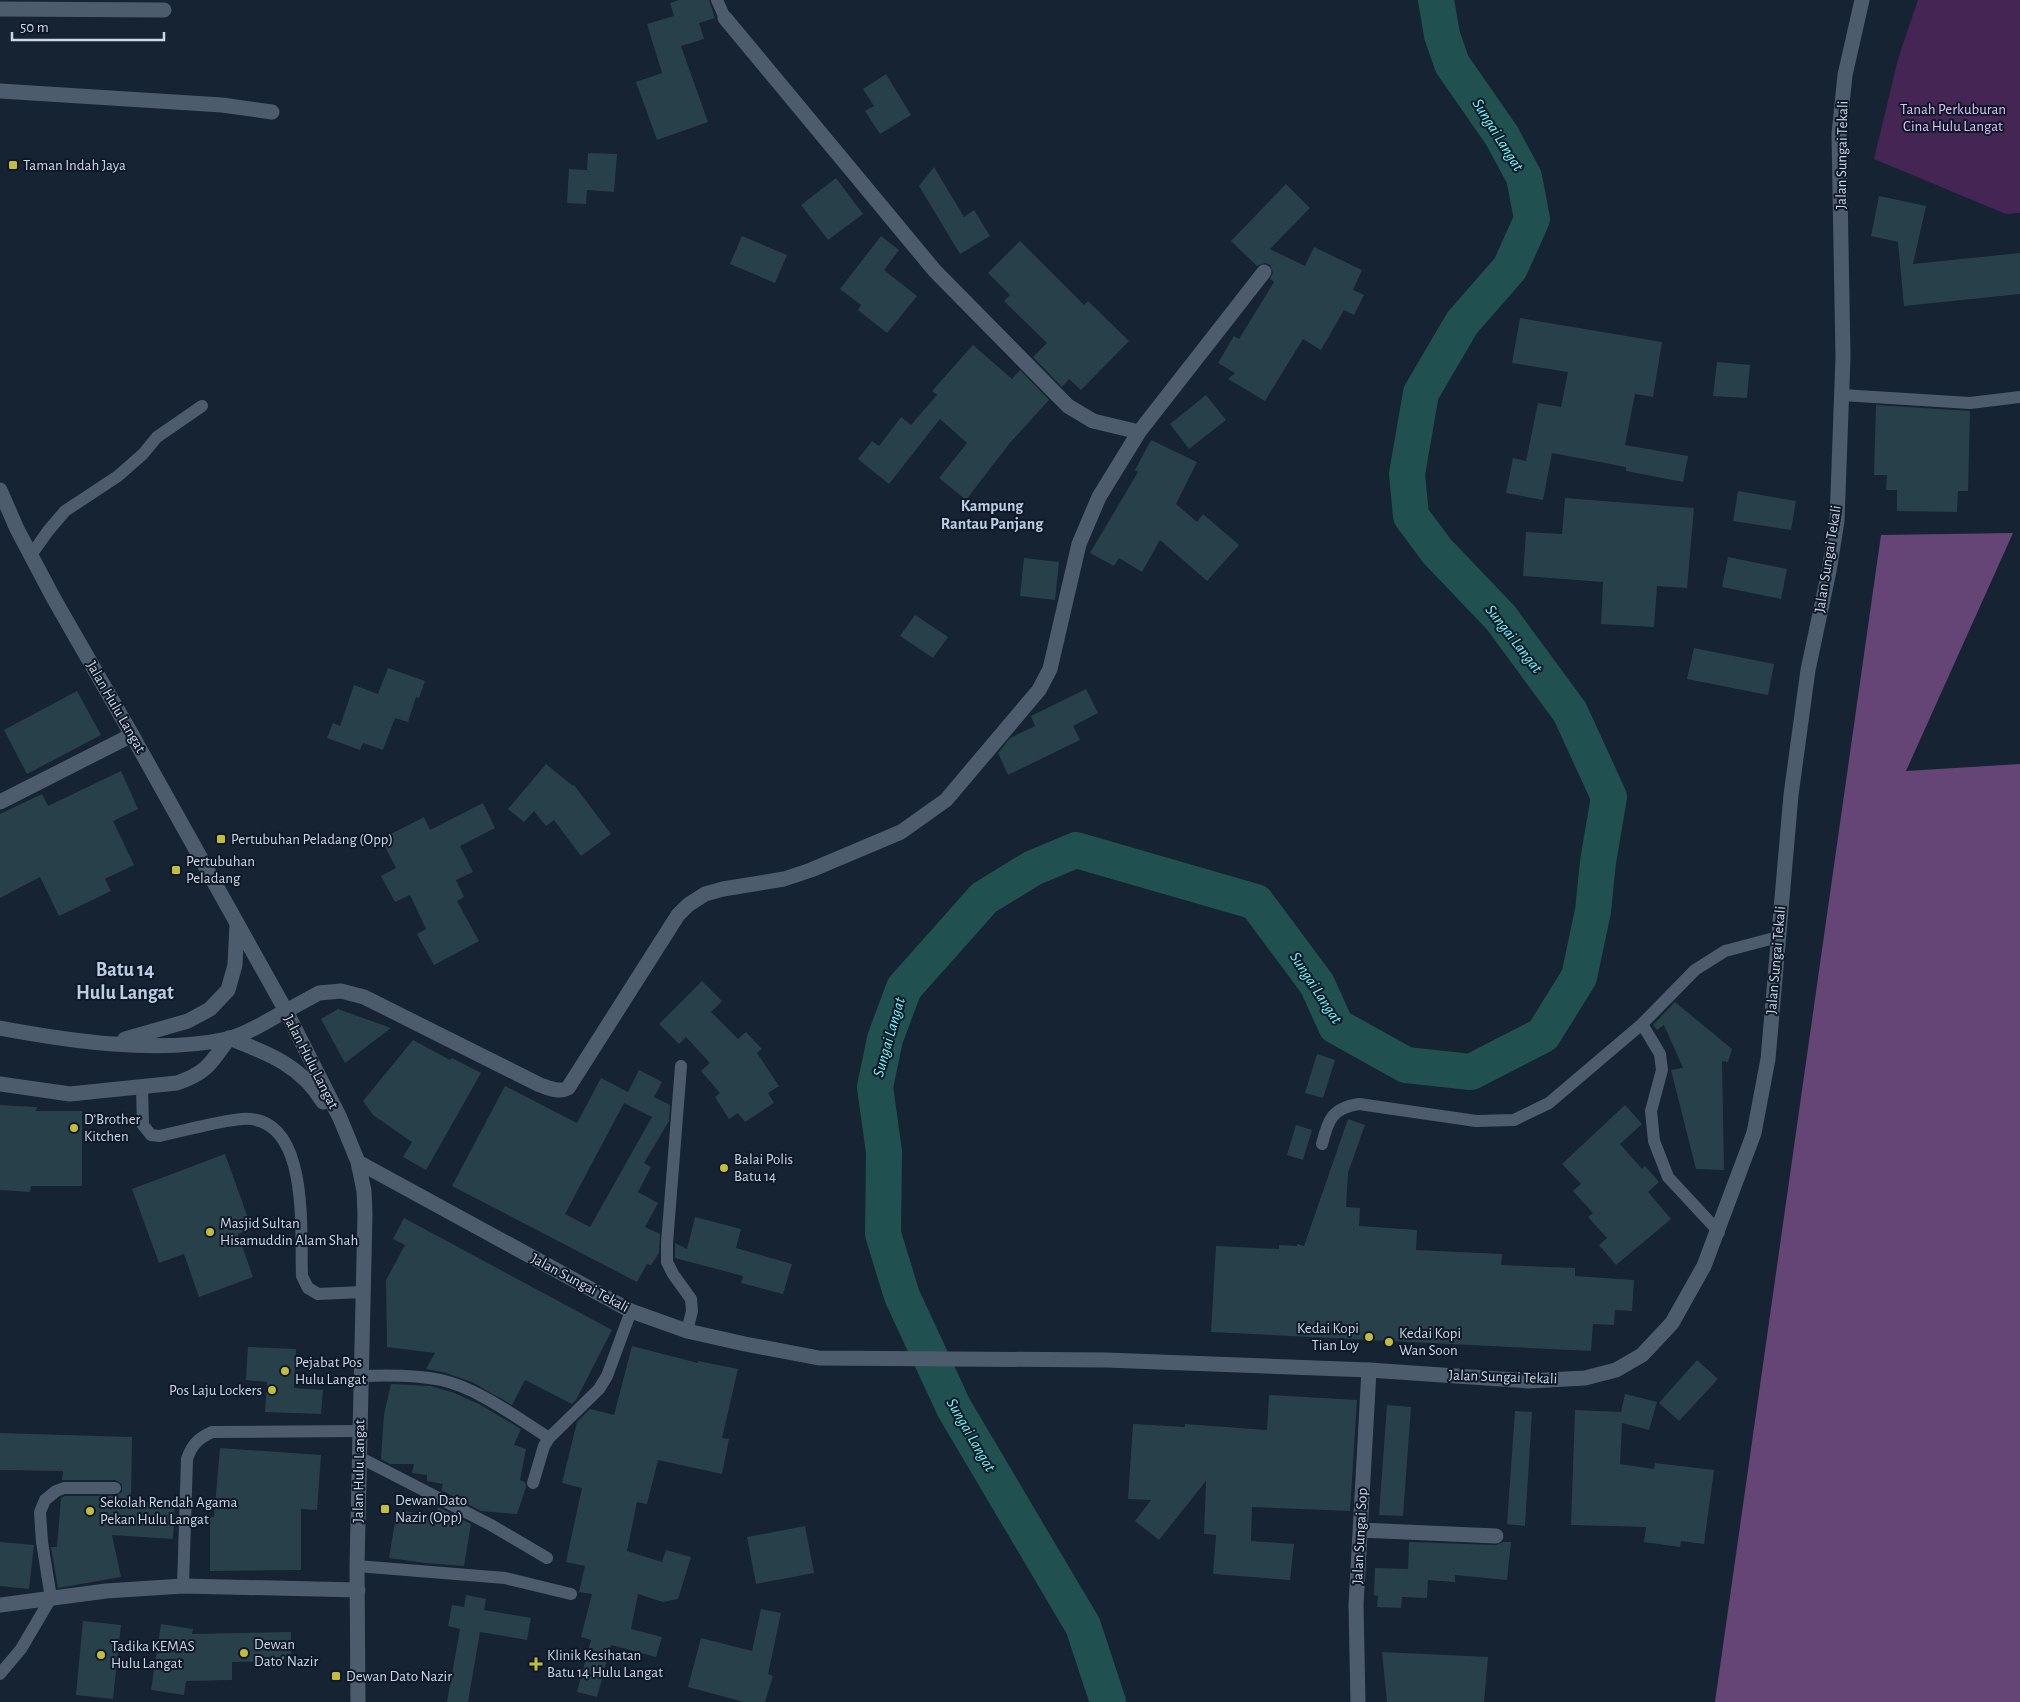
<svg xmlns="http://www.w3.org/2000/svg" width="2020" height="1702" font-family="'Alegreya Sans',sans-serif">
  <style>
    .green { fill: #442553 }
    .forest { fill: #654576 }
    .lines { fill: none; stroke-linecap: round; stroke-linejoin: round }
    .river { stroke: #20504f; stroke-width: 36 }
    .building { fill: #284049; fill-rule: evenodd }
    .lane { stroke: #4d5c6d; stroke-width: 12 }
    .street { stroke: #4d5c6d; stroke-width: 15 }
    .secondary { stroke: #4d5c6d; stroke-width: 15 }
    .poi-dot { fill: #c6bc3c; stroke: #0d1928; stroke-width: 2 }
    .labels { text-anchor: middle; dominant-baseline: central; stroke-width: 4; stroke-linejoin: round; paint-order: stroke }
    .park-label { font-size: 15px; fill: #e4bcfa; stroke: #0d1928 }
    .street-label { font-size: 15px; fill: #ced6e1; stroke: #0d1928 }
    .poi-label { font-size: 15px; fill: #ced6e1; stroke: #0d1928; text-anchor: start }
    .water-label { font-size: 16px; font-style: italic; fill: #73f7f5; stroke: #0d1928 }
    .neighbourhood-label { font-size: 16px; font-weight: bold; fill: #bccde1; stroke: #0d1928 }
    .district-label { font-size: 20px; font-weight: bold; fill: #bccde1; stroke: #0d1928 }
  </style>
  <rect width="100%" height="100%" fill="#162332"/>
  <path class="green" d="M1918,0H2020V213L2006,214L1874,159L1898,59Z"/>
  <path class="forest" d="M2013,533L1906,771L2020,764V1702H1715L1881,535Z"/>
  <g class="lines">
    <path class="river" d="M1108,1702L1083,1626L954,1408L902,1296L883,1234L884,1152L875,1087L885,1039L904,988L984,898L1033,868L1076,850L1256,902L1317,984L1336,1026L1406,1065L1471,1072L1543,1035L1579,977L1593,911L1598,862L1609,797L1570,712L1501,618L1437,551L1411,516L1407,474L1421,393L1462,323L1510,268L1532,219L1524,177L1502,136L1452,64L1442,35L1436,0"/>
  </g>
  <path class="building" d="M679,0H709L715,18L699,23L704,39L681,46L708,122L657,140L636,82L662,73L647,24L674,16L670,3Z
    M886,74L911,115L880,134L865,111L874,106L863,89Z
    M588,153L617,154L614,192L587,190L586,204L567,203L569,169L587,170Z
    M934,167L964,217L974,210L990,236L960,254L919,186Z
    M836,178L863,214L828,240L801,205Z
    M1286,184L1310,208L1270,249L1305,266L1314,247L1362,270L1353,290L1364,295L1354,315L1344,310L1321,350L1303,339L1265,401L1228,379L1235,373L1218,363L1234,336L1239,339L1274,282L1270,279L1273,273L1270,265L1265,263L1257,266L1231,241Z
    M1879,196L1926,206L1913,264L2020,253V294L1904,306L1898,242L1871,236Z
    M742,236L787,255L775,283L730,264Z
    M881,236L899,250L884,270L917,296L887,333L858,310L861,305L840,289Z
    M1020,241L1084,305L1088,301L1129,341L1081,390L1069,379L1062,387L1033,357L1047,343L1004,301L1010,295L988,273Z
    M1520,318L1662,342L1653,397L1635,394L1625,445L1688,456L1683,482L1626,471V467L1552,453L1543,500L1506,493L1513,458L1526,461L1538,403L1561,407L1568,372L1512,363Z
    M973,345L1012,379L1020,370L1049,400L1009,444L966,500L939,478L967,443L940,419L889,484L858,459L872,441L879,446L901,417L911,425L937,395L932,391Z
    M1717,362L1750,365L1747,398L1713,396Z
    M1206,395L1226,420L1189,449L1170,424Z
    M1876,405L1970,411L1968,491H1958L1957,512L1897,511V490H1886L1887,475H1874Z
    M1151,440L1197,462L1176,504L1197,522L1203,514L1239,545L1207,581L1160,540L1142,572L1119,558L1114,566L1090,553L1138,472L1135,470Z
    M1738,491L1796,501L1791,530L1733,521Z
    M1565,498L1694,508L1687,588L1657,586L1654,627L1601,624L1603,582L1523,576L1526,532L1562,534Z
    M1728,557L1787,569L1781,599L1722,587Z
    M1024,558L1059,562L1055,600L1020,596Z
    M915,615L948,637L933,658L900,636Z
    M1694,648L1774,664L1768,695L1687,679Z
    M388,668L425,681L419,698L416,697L408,722L395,718L383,750L363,743L360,750L327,738L333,723L340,726L354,685L378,694Z
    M1086,689L1098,713L1073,726L1080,740L1008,775L998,753L1010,738L1035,726L1031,716Z
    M77,691L101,735L27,774L4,730Z
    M546,764L573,786L574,785L611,834L581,856L554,820L546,826L534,811L524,822L508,809Z
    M121,771L138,809L113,821L134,865L105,879L111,891L59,916L40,877L0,898V814L42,794L48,806Z
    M483,803L495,828L460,846L473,872L456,880L464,897L457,901L479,941L434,965L417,934L426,929L410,895L395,902L381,876L396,868L381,839L424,817L430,830Z
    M702,981L722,1001L711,1012L738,1039L746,1032L762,1049L757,1053L779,1086L768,1093L774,1103L745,1122L738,1113L729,1119L715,1097L720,1093L701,1071L710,1063L686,1037L679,1044L659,1024Z
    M1675,1002L1732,1049L1728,1062L1722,1061L1724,1170L1696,1169L1671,1070L1683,1068L1664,1025L1657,1030L1653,1025Z
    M338,1009L391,1028L345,1063L321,1019Z
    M413,1040L450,1060L452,1058L481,1073L426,1170L403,1157L412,1142L373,1115L363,1101Z
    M1317,1054L1335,1060L1323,1098L1305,1093Z
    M639,1070L662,1082L654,1097L670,1105L669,1121L644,1163L651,1167L638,1192L658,1203L645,1227L660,1234L659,1253L651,1265L647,1264L637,1282L452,1186L505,1086L577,1123L601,1078L628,1092ZM624,1103L652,1117L590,1227L565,1214Z
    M0,1105L37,1107L36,1111H82V1186H31L30,1192L0,1190Z
    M1625,1105L1642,1124L1620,1144L1642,1169L1645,1166L1659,1182L1648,1192L1671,1219L1616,1265L1599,1245L1607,1238L1588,1217L1593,1213L1573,1191L1581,1184L1562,1164Z
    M1348,1119L1365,1125L1348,1173L1346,1207L1360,1208L1359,1226L1417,1230L1416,1250L1502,1254L1501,1265L1575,1268V1276L1634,1280L1632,1311L1615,1310L1614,1325L1593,1324L1591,1351L1211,1332L1216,1246L1279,1249V1245L1297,1246V1244L1304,1246Z
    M1296,1125L1312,1130L1303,1160L1287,1155Z
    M225,1154L252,1229L238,1234L253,1277L199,1297L184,1254L159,1263L132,1189Z
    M695,1217L741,1229L736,1248L792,1264L783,1294L741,1283L743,1276L675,1258V1243L687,1249Z
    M404,1218L612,1330L576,1400L572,1404L525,1380L512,1405L472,1382L443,1372L426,1369L435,1353L387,1347L386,1280L405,1245L393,1239Z
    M632,1346L698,1363V1361L738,1369L722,1438L729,1439L722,1474L658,1460L647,1504L637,1502L627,1551L662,1562L666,1550L691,1557L678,1599L663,1602L638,1594L631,1629L662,1637L656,1657L611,1645L597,1697L577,1692L591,1640L581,1637L592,1594L579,1592L585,1566L566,1562L582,1488L562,1483L577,1422L590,1409L614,1415Z
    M248,1347L296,1349L294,1388L323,1390L321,1414L265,1412L267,1382L246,1380Z
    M1697,1360L1718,1379L1679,1421L1659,1403Z
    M391,1384L430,1386L452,1392L479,1404L521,1429L514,1445L526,1449L520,1480L525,1482L526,1487L517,1514L481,1511L441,1490L443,1484L427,1481V1475L412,1473L414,1464H390L381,1459L384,1414Z
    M1625,1394L1657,1402L1649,1430L1622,1423L1620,1464L1654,1469L1655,1463L1714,1470L1704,1544L1681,1541L1680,1547L1644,1542L1646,1527L1571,1525L1575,1410L1621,1412Z
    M1269,1395L1357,1400L1350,1511L1252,1507L1251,1541L1294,1544L1290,1580L1213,1574L1216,1535L1204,1534L1206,1481L1159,1540L1135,1521L1151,1500L1128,1499L1133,1424L1185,1427V1424L1267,1430Z
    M1387,1405L1411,1407L1403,1516L1379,1515Z
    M1515,1411L1532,1412L1525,1526L1507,1524Z
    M0,1433L132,1437L131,1501L175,1504L173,1539L112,1535L121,1577L58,1588L51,1547H57L61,1498L65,1496H115L122,1492V1484L115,1480H62L63,1471L0,1470Z
    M220,1448L321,1455L317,1510L301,1509V1570L210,1571V1517H214Z
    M438,1507L471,1524L464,1566L425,1563L389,1558L397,1510L435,1516Z
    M805,1526L814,1573L756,1584L747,1537Z
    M0,1542L34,1545L29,1589L0,1586Z
    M1409,1542L1496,1545L1503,1542H1511L1507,1580L1455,1575V1582L1428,1580L1427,1598L1402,1597L1401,1608L1377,1607L1378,1596L1374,1595L1375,1568L1408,1569Z
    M466,1595L486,1599L484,1610L531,1618L527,1640L480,1632L468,1702H447L460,1629L448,1626L452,1605L464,1607Z
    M761,1609L781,1613L768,1674L773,1676L765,1702H744L688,1687L701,1638L752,1651Z
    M83,1621L121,1625L113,1699L76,1695Z
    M161,1624L193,1629L192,1634L291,1632V1661L232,1662V1680L186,1681L184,1695L151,1690Z
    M1382,1652L1488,1657L1484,1702H1387Z"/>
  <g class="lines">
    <path class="lane" d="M717,0L725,18
      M1842,395L1970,403L2020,397
      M31,555L48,531L65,511L118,476L143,454L157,437L202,406
      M1642,1024L1695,970L1725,951L1778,937
      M681,1066L667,1243V1262L673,1274L691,1299L692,1311L687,1331
      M142,1087L143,1125L151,1135L159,1136C184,1131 217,1121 242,1119C311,1114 300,1233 302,1276L308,1288L318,1294L363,1292
      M1322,1144C1328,1120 1332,1108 1359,1104L1476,1121L1514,1120L1549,1103L1642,1024L1660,1054L1662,1070L1651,1111L1654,1141L1668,1177L1719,1232
      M361,1376C386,1375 417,1375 441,1380C478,1388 517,1418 549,1438
      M359,1457L491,1525L547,1558
      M533,1483L544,1446L549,1438L599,1389L607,1376L631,1311
      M357,1566L505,1578L571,1594
      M183,1586L187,1459C192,1444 199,1438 212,1432L360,1431
      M0,1674L21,1649L51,1598L42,1542L40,1512L45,1500L56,1491L64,1488H115"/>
    <path class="street" d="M0,9L164,10
      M725,18L935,271L1068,406L1093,421L1139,432
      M0,91L222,105L272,112
      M0,802L132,735
      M286,1011L319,993L341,991L364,997L540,1085C549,1088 559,1093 568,1088L678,915L688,905L705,894L723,889L784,879L811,870L901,832L946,800L1039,690L1050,669L1079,544L1099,497L1139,432L1264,272
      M0,1084L70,1094L177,1083C207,1073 211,1063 229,1038
      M1360,1530L1496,1536
      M0,1605L106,1591L183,1586L358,1590
      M1358,1702L1356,1605L1369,1370"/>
    <path class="secondary" d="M0,490L17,529L54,599L132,735L286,1011L340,1118L358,1162L364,1191L365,1214L357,1566L358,1702
      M0,1028C70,1041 157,1054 227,1039C246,1035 268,1020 286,1011
      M229,1038C267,1053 301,1065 323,1102
      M125,1039L188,1021L210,1009L228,990L235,965L237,924
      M358,1162L631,1311L687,1331L745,1344L819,1358L1106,1360L1369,1370L1529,1381L1585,1378L1616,1370L1642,1355L1672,1323L1704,1266L1754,1133L1768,1059L1791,795L1808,670L1829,571L1837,521L1843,357L1839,134L1845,75L1862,0"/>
  </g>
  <g class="poi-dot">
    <rect x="8" y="160" width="10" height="10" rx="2.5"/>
    <rect x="216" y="834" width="10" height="10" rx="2.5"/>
    <rect x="171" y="865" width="10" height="10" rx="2.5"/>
    <circle cx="74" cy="1128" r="5"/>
    <circle cx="724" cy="1168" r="5"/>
    <circle cx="210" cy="1232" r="5"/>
    <circle cx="1369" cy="1337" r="5"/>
    <circle cx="1389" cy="1342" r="5"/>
    <circle cx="285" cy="1371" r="5"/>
    <circle cx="272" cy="1390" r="5"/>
    <rect x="380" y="1504" width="10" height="10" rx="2.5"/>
    <circle cx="90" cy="1511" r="5"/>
    <circle cx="244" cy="1653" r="5"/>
    <circle cx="101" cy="1655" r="5"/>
    <path d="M533.5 1656.5h5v5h5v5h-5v5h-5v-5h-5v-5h5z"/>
    <rect x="331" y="1671" width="10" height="10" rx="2.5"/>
  </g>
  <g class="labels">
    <g class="park-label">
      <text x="1953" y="109">Tanah Perkuburan<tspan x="1953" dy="17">Cina Hulu Langat</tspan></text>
    </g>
    <g class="street-label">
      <text transform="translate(1842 155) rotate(-89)">Jalan Sungai Tekali</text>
      <text transform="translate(1828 559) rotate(-81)">Jalan Sungai Tekali</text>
      <text transform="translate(116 707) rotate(60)">Jalan Hulu Langat</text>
      <text transform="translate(1776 960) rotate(-85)">Jalan Sungai Tekali</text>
      <text transform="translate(311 1062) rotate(63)">Jalan Hulu Langat</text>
      <text transform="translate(580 1283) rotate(28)">Jalan Sungai Tekali</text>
      <text transform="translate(1503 1377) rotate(2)">Jalan Sungai Tekali</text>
      <text transform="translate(359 1471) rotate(-89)">Jalan Hulu Langat</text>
      <text transform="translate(1360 1536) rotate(-87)">Jalan Sungai Sop</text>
    </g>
    <g class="poi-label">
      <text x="23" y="165">Taman Indah Jaya</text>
      <text x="231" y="839">Pertubuhan Peladang (Opp)</text>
      <text x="186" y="861">Pertubuhan<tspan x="186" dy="17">Peladang</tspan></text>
      <text x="84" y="1119">D’Brother<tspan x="84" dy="17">Kitchen</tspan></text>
      <text x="734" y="1159">Balai Polis<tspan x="734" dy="17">Batu 14</tspan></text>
      <text x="220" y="1223">Masjid Sultan<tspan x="220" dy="17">Hisamuddin Alam Shah</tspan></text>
      <text x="1359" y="1328" text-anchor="end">Kedai Kopi<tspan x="1359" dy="17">Tian Loy</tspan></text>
      <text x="1399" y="1333">Kedai Kopi<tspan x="1399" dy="17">Wan Soon</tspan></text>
      <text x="295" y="1362">Pejabat Pos<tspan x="295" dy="17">Hulu Langat</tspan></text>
      <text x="262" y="1390" text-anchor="end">Pos Laju Lockers</text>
      <text x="395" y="1500">Dewan Dato<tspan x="395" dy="17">Nazir (Opp)</tspan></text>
      <text x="100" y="1502">Sekolah Rendah Agama<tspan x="100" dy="17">Pekan Hulu Langat</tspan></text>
      <text x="254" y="1644">Dewan<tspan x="254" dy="17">Dato' Nazir</tspan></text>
      <text x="111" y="1646">Tadika KEMAS<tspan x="111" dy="17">Hulu Langat</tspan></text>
      <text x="547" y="1655">Klinik Kesihatan<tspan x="547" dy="17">Batu 14 Hulu Langat</tspan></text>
      <text x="346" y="1676">Dewan Dato Nazir</text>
    </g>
    <g class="water-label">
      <text transform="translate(1498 135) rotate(58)">Sungai Langat</text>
      <text transform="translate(1514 639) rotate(52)">Sungai Langat</text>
      <text transform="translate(1316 988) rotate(57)">Sungai Langat</text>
      <text transform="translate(889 1037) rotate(-74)">Sungai Langat</text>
      <text transform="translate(971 1435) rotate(60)">Sungai Langat</text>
    </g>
    <g class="neighbourhood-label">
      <text x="992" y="506">Kampung<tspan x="992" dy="18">Rantau Panjang</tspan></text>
    </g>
    <g class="district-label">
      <text x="125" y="970">Batu 14<tspan x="125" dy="23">Hulu Langat</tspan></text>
    </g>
  </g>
  <path d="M12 32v8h152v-8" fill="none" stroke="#ced6e1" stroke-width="2.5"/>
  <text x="20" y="32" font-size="15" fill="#ced6e1" stroke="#0d1928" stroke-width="4" paint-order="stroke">50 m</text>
</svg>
